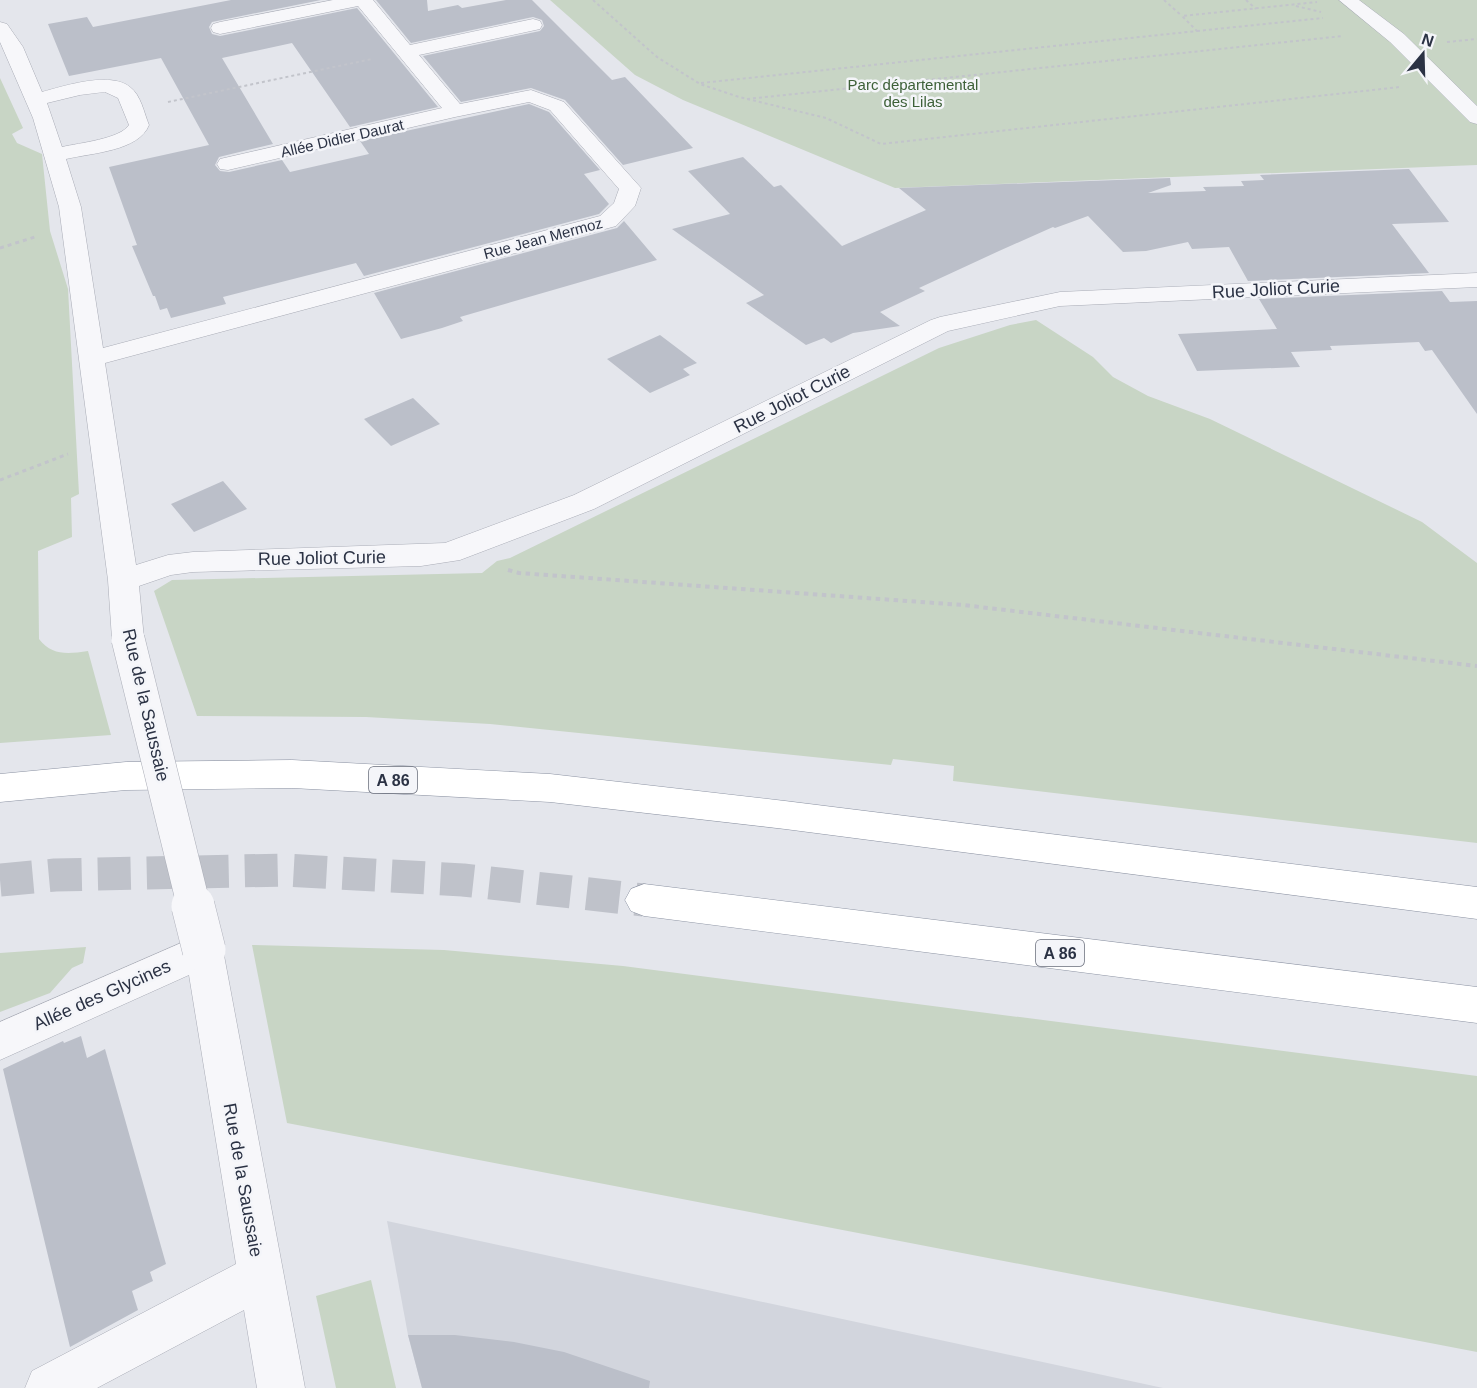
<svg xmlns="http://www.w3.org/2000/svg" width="1477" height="1388" font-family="Arial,sans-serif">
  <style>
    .built { fill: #d2d5dd }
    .green { fill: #c8d5c5 }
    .building { fill: #bbbfc9 }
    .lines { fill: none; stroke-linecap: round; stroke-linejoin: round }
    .highway-tunnel { stroke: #bfc2ca; stroke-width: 33; stroke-dasharray: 33 16; stroke-linecap: butt }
    .minor-casing { stroke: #a9acb6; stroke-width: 1 }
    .highway-casing { stroke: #8b92a2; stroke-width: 1 }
    .path-far2 { stroke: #c2c4cb; stroke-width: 2; stroke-dasharray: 3 3; stroke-linecap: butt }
    .path-far1 { stroke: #c2c4cb; stroke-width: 3; stroke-dasharray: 4 4; stroke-linecap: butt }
    .path { stroke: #c2c4cb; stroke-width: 4; stroke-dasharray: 4.5 4.5; stroke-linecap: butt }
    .minor { fill: #f7f7fa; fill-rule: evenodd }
    .highway { fill: #fff; fill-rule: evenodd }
    .minor-bridge-far1-casing { stroke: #a9acb6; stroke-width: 34; stroke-linecap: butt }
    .minor-bridge-casing { stroke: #a9acb6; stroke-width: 44; stroke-linecap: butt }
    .minor-bridge-far1 { stroke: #f7f7fa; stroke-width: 33 }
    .minor-bridge { stroke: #f7f7fa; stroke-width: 43 }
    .labels { text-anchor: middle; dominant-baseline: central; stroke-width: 5; stroke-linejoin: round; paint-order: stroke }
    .far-park-label { font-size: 15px; fill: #3d6038; stroke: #f4f5f9 }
    .far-street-label { font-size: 15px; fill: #2b3244; stroke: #f4f5f9 }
    .shield { fill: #f4f5f9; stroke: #676c7a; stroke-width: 1.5 }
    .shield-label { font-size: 16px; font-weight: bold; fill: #2b3244 }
    .street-label { font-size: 18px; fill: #2b3244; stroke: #f4f5f9 }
  </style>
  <rect width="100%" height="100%" fill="#e4e6ec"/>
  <path class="built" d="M387,1221L1163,1388H422L408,1335Z"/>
  <path class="green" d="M550,0H1477V165L895,188L683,100L635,75Z
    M0,78L23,128L12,134L17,143L42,154L50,231L68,289L79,494L71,498L72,537L38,551L39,639C52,656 68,654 88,651L111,735L0,743Z
    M1036,320L1093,357L1113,377L1148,396L1210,419L1422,522L1477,563V843L953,781L954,766L893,759L891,765L490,724L366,717L197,716L154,591L172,580L482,573L497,561L510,558L939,348L1010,325Z
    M252,945L444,950L623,966L1477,1076V1352L287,1123Z
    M86,947L83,963L72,968L50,993L0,1012V953Z
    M371,1280L396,1388H336L316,1296Z"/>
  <path class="building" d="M231,0H321L212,22L209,27L212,34L220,36L357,8L438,107L350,127L292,43L222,58L273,144L219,157L215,165L220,171L229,172L282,160L290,172L369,154L360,141L529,104L549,112L600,170L584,174L609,204L599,214L364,276L356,263L223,297L226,304L171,318L167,308L160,310L155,296H153L132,246L137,245L109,167L209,145L161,58L69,76L48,24L87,17L93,27Z
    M376,0H427L428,11L458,5L462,8L506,0H532L612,80L625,77L693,148L623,165L565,100L531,88L461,102L423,56L540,31L544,26L542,20L533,17L411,43Z
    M743,157L774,187L781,185L842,246L926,210L899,188L1170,178L1171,185L1148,193L1206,191L1203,187L1244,186L1241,181L1264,180L1260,175L1409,169L1449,222L1392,224L1429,273L1248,281L1229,247L1192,249L1188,242L1146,251L1123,252L1088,216L1055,228L1053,227L999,251L919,288L925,291L880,312L900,326L853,333L831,343L824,338L806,345L746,303L764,295L672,229L730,214L688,171Z
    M624,221L657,260L460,317L463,321L442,328L401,339L374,293L617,228Z
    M1442,291L1450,302L1477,301V414L1432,350L1425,351L1419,342L1330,346L1332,350L1291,352L1300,367L1197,371L1178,334L1277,329L1259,299Z
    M660,335L697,363L683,369L690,375L650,393L607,359Z
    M413,398L440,424L391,446L364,419Z
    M223,481L247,509L194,532L171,504Z
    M81,1036L87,1058L105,1049L166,1264L150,1272L153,1281L132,1291L138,1310L70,1347L3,1069L63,1041L64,1043Z
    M408,1335H455L514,1342L564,1352L650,1381L649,1388H422Z"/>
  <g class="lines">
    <path class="highway-tunnel" d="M0,880L55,875L284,870L463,880L644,900"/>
    <g class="minor-casing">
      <path id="minor" d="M333,0H373L410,45L533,19L540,21L542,25L540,29L419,55L460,104L531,90L564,102L641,188L635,206L616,226L105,363L136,565L168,555L193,552L445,543L574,495L931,320L940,317L1060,292L1477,273V287L1060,306L948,331L594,509L460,560L421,566L193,572L171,575L139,586L144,639L139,647L128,651L117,647L112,639L108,580L59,207L33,118L0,42V22L7,24L23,47L42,92C64,86 110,71 130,87C141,95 144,113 149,125C139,151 92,153 66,159L81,207L103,348L600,216L614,203L619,189L550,110L529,102L455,117L228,170L220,169L217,164L220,159L442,108L358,6L220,34L213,32L211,28L213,24L220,22ZM105,92L118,98L129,125C120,139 79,143 62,147L47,103L80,95Z
        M1339,0H1359L1404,34L1477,106V124L1470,122L1390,42Z
        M204,933L218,938L223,950L305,1388H257L244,1310L97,1388H25L32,1371L236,1264L189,975L0,1060V1022Z"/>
    </g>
    <g class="highway-casing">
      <path id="highway" d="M292,760L550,774L785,801L1477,887V919L785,829L550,802L292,788L126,790L0,802V774L126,762Z
        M644,884L1477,987V1023L644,916L631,911L625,900L631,889Z"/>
    </g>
    <path class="path-far2" d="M593,0L657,57L700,84L739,97L826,118L881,144L1400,87
      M1164,0L1182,16
      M1246,0L1256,9
      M1296,6L1321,12
      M1197,31L1323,18
      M1447,42L1477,39
      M701,83L1197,31L1182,16L1317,2
      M747,99L1343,36
      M168,102L372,59"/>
    <path class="path-far1" d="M0,248L38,236
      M0,480L68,454"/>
    <path class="path" d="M508,570L519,573L963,605L1477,666"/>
    <use href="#minor" class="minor"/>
    <use href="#highway" class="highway"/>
    <g class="minor-bridge-far1-casing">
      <path id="minor-bridge-far1" d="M128,639L194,907"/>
    </g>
    <g class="minor-bridge-casing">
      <path id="minor-bridge" d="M193,906L204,950"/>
    </g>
    <use href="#minor-bridge-far1" class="minor-bridge-far1"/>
    <use href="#minor-bridge" class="minor-bridge"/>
  </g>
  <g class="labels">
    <g class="far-park-label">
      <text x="913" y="84">Parc départemental<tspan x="913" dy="17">des Lilas</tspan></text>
    </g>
    <g class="far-street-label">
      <text transform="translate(342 138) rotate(-13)">Allée Didier Daurat</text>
      <text transform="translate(543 238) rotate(-15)">Rue Jean Mermoz</text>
    </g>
    <g class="shield">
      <rect x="369" y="767" width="48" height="26" rx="4.5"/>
      <rect x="1036" y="940" width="48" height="26" rx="4.5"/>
    </g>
    <g class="shield-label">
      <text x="393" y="780">A 86</text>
      <text x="1060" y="953">A 86</text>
    </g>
    <g class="street-label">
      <text transform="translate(1276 289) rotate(-3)">Rue Joliot Curie</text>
      <text transform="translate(792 399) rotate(-27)">Rue Joliot Curie</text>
      <text transform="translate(322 558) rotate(-1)">Rue Joliot Curie</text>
      <text transform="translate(146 705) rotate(77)">Rue de la Saussaie</text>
      <text transform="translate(102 995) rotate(-24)">Allée des Glycines</text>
      <text transform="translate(243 1180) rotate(80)">Rue de la Saussaie</text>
    </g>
  </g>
  <g transform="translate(1423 54) rotate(19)" stroke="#f4f5f9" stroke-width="4.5" paint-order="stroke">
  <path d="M0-4.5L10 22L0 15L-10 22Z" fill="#2b3244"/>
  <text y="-9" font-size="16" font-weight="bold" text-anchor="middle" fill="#2b3244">N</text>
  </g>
</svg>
